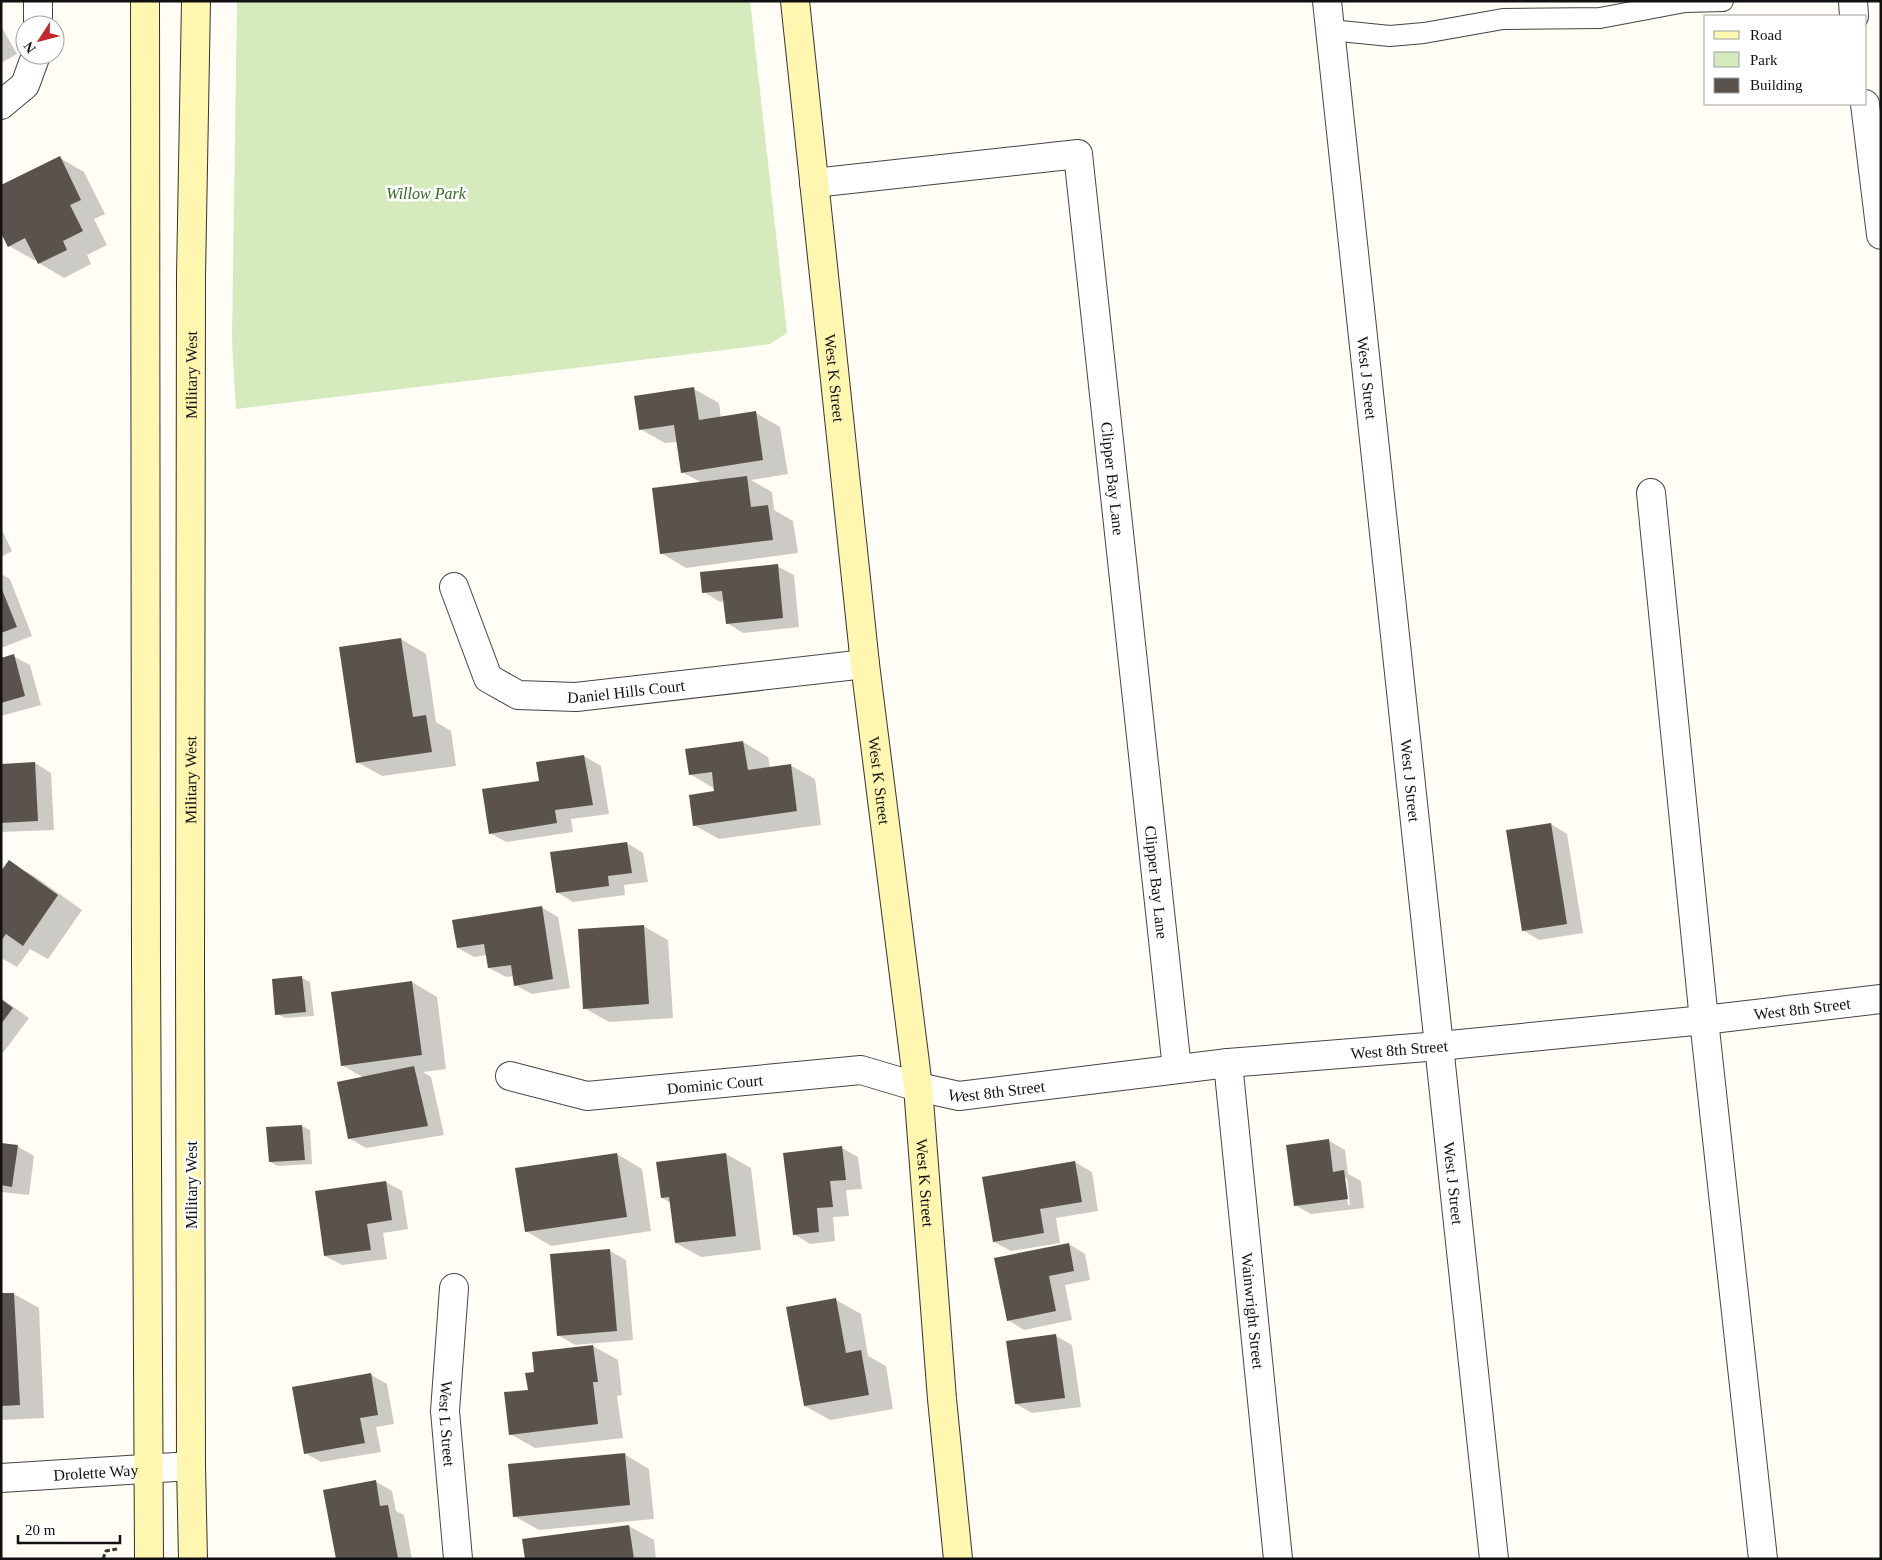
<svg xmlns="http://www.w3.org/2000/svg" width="1882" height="1560" font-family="'Times New Roman',serif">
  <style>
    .green { fill: #d5ebbd }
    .shadow { fill: #0003; fill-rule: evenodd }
    .building { fill: #5a524d }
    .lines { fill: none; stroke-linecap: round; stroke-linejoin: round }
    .lane-casing { stroke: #444; stroke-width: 22 }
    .street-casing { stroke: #444; stroke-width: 30 }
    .secondary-casing { stroke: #333; stroke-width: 30 }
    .path { stroke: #333; stroke-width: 3; stroke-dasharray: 5 2.5; stroke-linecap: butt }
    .lane { stroke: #fff; stroke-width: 20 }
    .street { stroke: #fff; stroke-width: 28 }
    .secondary { stroke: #fff6b0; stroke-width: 28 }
    .labels { text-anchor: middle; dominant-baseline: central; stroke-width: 5; stroke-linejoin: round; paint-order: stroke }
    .park-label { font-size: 16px; font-style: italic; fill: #2f6b1f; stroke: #fff }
    .street-label { font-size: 16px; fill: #111; stroke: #fff }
  </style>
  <rect width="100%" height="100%" fill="#fffdf5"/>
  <path class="green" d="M237,1H750L787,333L770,344L732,349L236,409L232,341Z"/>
  <path class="shadow" d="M1,26L17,54L1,63Z
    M60,158L84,172L105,214L94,219L107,245L87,255L91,264L64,278L39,263L37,259L34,260L9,246Z
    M694,389L719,403L721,418L756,413L780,427L788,474L751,480L772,492L774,510L793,521L798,553L686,568L661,553L702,483L682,472L678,442L665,443L640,429Z
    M1,528L12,551L1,557Z
    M777,566L794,575L799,627L743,633L727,623L724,601L720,602L704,592Z
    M1,574L10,579L32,636L1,648Z
    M401,639L426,654L436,722L451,731L456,766L382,776L357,762Z
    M13,656L30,665L41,705L1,716V659Z
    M743,742L768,757L770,768L790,765L815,779L821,825L719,839L694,825L715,792V789L690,774Z
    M584,756L601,766L609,814L571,819L573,832L506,842L490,833L541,782Z
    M35,763L51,773L54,830L1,832V765Z
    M1551,824L1567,834L1583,933L1539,940L1523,930Z
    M627,843L643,853L648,882L624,885L625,895L573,902L557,892Z
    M9,862L34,876L82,910L48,959L30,949L17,967L1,958V873Z
    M541,907L558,917L570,988L532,994L515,985L514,976L506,977L489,968L487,955L474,957L458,948Z
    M643,926L668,940L673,1018L609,1022L584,1008Z
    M302,978L310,982L314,1016L285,1018L277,1014Z
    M412,982L437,997L446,1069L423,1072L431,1077L444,1135L366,1148L349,1138L364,1078L342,1065L332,993Z
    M1,998L29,1018L3,1053L1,1052Z
    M302,1126L310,1130L312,1164L278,1166L270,1162Z
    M1329,1141L1345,1150L1348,1174L1361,1181L1364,1208L1311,1214L1295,1205ZM1344,1178H1347L1350,1205H1348Z
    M1,1144L17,1146L34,1156L29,1195L1,1192Z
    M842,1148L858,1157L862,1189L846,1190L849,1216L833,1217L835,1241L810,1244L794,1234Z
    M617,1154L642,1169L651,1231L551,1246L526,1231Z
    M726,1154L751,1168L761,1250L701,1257L676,1243L671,1203L662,1198Z
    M1075,1162L1092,1172L1098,1211L1056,1218L1060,1243L1011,1251L994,1242Z
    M386,1182L402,1191L408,1229L383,1233L387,1259L342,1265L325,1256Z
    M1069,1244L1085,1254L1090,1280L1065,1285L1072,1320L1024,1330L1008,1320Z
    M610,1251L626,1260L633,1340L575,1345L558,1335Z
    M14,1294L39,1308L44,1418L1,1420V1295Z
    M836,1300L861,1314L868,1356L886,1366L893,1409L830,1420L805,1406Z
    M1056,1336L1072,1345L1081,1407L1032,1413L1016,1404Z
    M593,1346L618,1360L622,1395L617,1396L623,1438L535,1448L510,1434L536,1373Z
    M370,1374L387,1384L394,1424L376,1427L381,1452L321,1462L305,1453Z
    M624,1454L649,1469L654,1519L539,1530L514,1516Z
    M375,1481L392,1491L396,1511L404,1515L412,1559H337Z
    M629,1526L654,1540L656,1559H526Z"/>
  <path class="building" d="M60,156L81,200L70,205L83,231L63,241L67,250L38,264L25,238L8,247L1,233V185Z
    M694,387L699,420L756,411L763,460L681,473L674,425L639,430L634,396Z
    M747,476L751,507L768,505L773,540L660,554L652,488Z
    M778,564L783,618L726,624L722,591L702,593L700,572Z
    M1,587L17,627L1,633Z
    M401,638L413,717L426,715L432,752L356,763L339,647Z
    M14,654L25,696L1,703V658Z
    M743,741L748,770L791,764L797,811L693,826L689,795L714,791L712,772L689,775L685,749Z
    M584,755L593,805L555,810L557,823L489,834L482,789L539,781L536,762Z
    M35,762L38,821L1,823V764Z
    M1551,823L1567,924L1522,931L1506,830Z
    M627,842L632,873L608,876L609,886L556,893L550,852Z
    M9,860L58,895L23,946L6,934L1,941V871Z
    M542,906L553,979L514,986L511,965L488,968L484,944L457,948L452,920Z
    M644,925L649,1004L583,1009L578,929Z
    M302,976L306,1012L275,1015L272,979Z
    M412,981L422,1055L341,1066L331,992Z
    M1,999L13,1008L1,1024Z
    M414,1066L428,1126L348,1139L337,1082Z
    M302,1125L305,1160L269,1162L266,1127Z
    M1329,1139L1333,1172L1344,1170L1348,1199L1294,1206L1286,1145Z
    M1,1143L18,1145L12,1187L1,1185Z
    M842,1146L846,1180L830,1181L833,1207L817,1208L819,1232L793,1235L783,1153Z
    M617,1153L627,1217L525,1232L515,1168Z
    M726,1153L736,1236L675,1243L669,1197L661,1198L656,1162Z
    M1075,1161L1082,1202L1040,1209L1044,1233L993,1242L982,1177Z
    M386,1181L392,1220L367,1224L371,1250L324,1256L315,1191Z
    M1069,1243L1074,1271L1049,1276L1056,1311L1007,1321L994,1258Z
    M610,1249L617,1331L557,1336L550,1254Z
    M1,1293H14L20,1405L1,1406Z
    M836,1298L846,1353L861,1350L869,1395L804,1406L786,1307Z
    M1056,1334L1065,1398L1015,1404L1006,1341Z
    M593,1345L598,1382H593L598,1424L509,1435L504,1392L528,1390L525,1373L534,1372L532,1352Z
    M371,1373L378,1415L360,1418L365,1443L304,1454L292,1387Z
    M625,1453L630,1505L513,1517L508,1464Z
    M376,1480L380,1506L388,1505L398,1558L336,1559L323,1490Z
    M629,1525L634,1559H525L522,1539Z"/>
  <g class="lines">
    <g class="lane-casing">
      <path id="lane" d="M1330,30L1390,36L1424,33L1503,19L1600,18L1685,2L1723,1"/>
    </g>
    <g class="street-casing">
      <g id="street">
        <path id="s1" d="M1327,1L1494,1559"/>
        <path d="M1853,1L1854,16"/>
        <path d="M38,25V1"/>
        <path d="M1865,104L1881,235"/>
        <path d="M1,105L25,85L36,55"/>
        <path id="s2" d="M814,183L1078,154L1177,1069"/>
        <path d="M1651,493L1704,1020L1763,1559"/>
        <path id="s3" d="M454,587L488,678L518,695L576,697L865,664"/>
        <path id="s4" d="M1228,1063L1278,1559"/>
        <path id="s5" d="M510,1076L587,1096L861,1070L918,1087L959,1096L1228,1063L1439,1046L1704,1020L1881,999"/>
        <path id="s6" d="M454,1288L445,1411L458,1559"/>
        <path id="s7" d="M1,1478L191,1466"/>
      </g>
    </g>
    <g class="secondary-casing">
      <g id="secondary">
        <path d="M145,1L146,961L149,1559"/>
        <path id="s8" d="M795,1L865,664L918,1087L942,1399L958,1559"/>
        <path id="s9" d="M193,1559L191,1466L190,964L191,276L196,1"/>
      </g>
    </g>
    <path class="path" d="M103,1559L106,1551L117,1549"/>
    <use href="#lane" class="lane"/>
    <use href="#street" class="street"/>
    <use href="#secondary" class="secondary"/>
  </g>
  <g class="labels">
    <g class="park-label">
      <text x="426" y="193">Willow Park</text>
    </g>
    <g class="street-label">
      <text stroke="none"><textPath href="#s9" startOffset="1184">Military West</textPath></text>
      <text stroke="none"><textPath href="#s8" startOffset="379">West K Street</textPath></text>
      <text stroke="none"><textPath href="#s1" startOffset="379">West J Street</textPath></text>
      <text stroke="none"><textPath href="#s2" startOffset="592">Clipper Bay Lane</textPath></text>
      <text stroke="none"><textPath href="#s3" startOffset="240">Daniel Hills Court</textPath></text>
      <text stroke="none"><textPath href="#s9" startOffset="779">Military West</textPath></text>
      <text stroke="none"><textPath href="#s8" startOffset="784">West K Street</textPath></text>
      <text stroke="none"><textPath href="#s1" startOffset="784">West J Street</textPath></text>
      <text stroke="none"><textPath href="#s2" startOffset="998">Clipper Bay Lane</textPath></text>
      <text stroke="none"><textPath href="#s5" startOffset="1304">West 8th Street</textPath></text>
      <text stroke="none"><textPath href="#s5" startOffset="899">West 8th Street</textPath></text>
      <text stroke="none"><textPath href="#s5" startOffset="208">Dominic Court</textPath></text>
      <text stroke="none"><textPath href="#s5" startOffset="494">West 8th Street</textPath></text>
      <text stroke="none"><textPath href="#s8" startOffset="1189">West K Street</textPath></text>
      <text stroke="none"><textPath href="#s1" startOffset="1189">West J Street</textPath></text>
      <text transform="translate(191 1185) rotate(-90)">Military West</text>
      <text stroke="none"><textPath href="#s4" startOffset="249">Wainwright Street</textPath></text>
      <text stroke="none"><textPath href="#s6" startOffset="136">West L Street</textPath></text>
      <text stroke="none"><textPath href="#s7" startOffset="95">Drolette Way</textPath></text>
    </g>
  </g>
  <rect width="1882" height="1560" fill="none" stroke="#111111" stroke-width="5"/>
  <rect x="1704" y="15" width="162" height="90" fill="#ffffff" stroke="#a0a0a0"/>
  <rect x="1714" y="31" width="25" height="8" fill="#fff6b0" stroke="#a0a0a0"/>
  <text x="1750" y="40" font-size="15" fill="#111111">Road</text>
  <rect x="1714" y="52" width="25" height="15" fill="#d5ebbd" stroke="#a0a0a0"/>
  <text x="1750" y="65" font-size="15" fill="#111111">Park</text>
  <rect x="1714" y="78" width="25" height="15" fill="#5a524d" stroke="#a0a0a0"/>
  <text x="1750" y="90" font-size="15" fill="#111111">Building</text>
  <g transform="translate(40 40) rotate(234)"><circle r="24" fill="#ffffff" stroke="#a0a0a0"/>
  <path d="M0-4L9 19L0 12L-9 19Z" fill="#c4262e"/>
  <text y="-8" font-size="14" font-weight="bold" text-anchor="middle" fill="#111111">N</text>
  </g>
  <path d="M18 1535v8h102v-8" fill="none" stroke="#111111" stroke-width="2.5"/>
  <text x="25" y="1535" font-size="15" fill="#111111" stroke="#ffffff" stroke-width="4" paint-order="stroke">20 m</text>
</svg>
